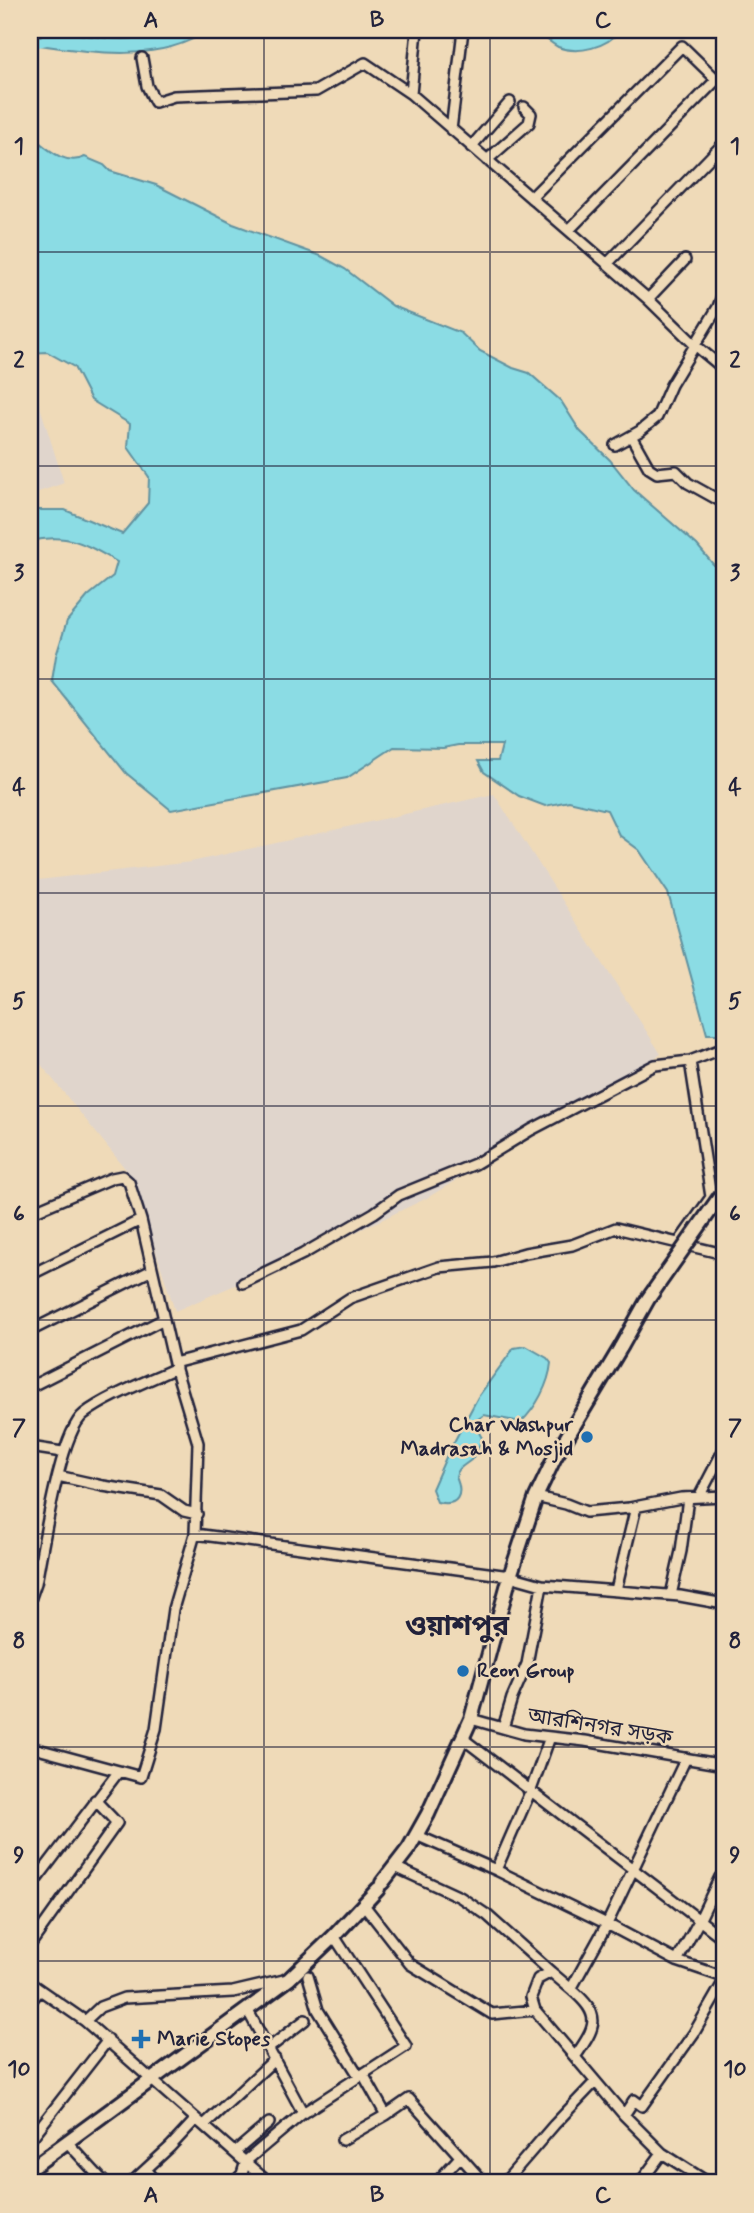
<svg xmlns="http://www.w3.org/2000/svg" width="754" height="2213" font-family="Mynerve,'Noto Sans Bengali',sans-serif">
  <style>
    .built { fill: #e0d5cc }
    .water { fill: #8bdce4; stroke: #6192a0; stroke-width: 2 }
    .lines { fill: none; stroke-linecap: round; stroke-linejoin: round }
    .canal { stroke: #8bdce4; stroke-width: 9 }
    .minor-casing { stroke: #22223b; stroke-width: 14 }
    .major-casing { stroke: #22223b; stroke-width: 18 }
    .minor { stroke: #efdab8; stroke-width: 9 }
    .major { stroke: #efdab8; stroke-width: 12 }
    .major-bridge-casing { stroke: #22223b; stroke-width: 18; stroke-linecap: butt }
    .major-bridge { stroke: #efdab8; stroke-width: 12 }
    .grid { fill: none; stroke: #22223b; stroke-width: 2; stroke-opacity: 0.55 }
    .poi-dot { fill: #1f6fb2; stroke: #efdab8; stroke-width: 2.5 }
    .labels { text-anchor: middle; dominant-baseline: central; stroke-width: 5; stroke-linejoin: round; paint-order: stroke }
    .poi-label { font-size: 21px; font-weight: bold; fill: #22223b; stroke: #efdab8; text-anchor: start }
    .street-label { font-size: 21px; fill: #22223b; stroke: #efdab8 }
    .district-label { font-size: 28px; font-weight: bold; fill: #22223b; stroke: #efdab8 }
    .neatline { fill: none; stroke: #22223b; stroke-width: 2.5 }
    .grid-label { font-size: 23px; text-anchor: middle; font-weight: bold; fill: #22223b }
  </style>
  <rect width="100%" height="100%" fill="#efdab8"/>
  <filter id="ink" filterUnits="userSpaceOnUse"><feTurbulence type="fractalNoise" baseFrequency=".0143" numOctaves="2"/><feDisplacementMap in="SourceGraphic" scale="14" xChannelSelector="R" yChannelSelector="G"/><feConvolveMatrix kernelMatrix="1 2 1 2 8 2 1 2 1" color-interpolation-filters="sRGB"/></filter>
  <g filter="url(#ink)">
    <path class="built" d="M37,397L64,483L30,495V398Z
      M494,794L661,1054L427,1198L339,1240L175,1311L132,1177L30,1051V881L191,862Z"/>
    <path class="water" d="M164,30H208C162,63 92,53 39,45L37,38L48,31C92,32 120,49 164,30Z
      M535,30H565L568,32L620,30C608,47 578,55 558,47C550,43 542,35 535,30Z
      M30,135C46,147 64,167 85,157L104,165L110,171L156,185L233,224L321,256L345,269L393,306L461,333L480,351L513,368L529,373L561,401L580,431L610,460L634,490L697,545L724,577V1034H707L668,893L639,850L619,835L607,810L569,801L545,806L519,796L484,772L478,761H498L502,745H458L443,748L394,747L347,778L171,810L126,773L52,681L56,656L67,621L88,596L113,576L117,562C85,543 68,533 30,541V510H65L122,534L148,503L149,477L128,447L130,424L91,400L74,367L47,352L30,353Z
      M526,1346L547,1358L551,1363C549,1384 536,1408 521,1422L484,1415L478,1419L476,1427L482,1438C479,1446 477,1453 471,1460C464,1466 458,1467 456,1477C464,1495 458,1507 437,1502L432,1489L447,1455L478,1397L514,1348Z"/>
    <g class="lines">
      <path class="canal" d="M30,44L49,40"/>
      <g class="minor-casing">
        <path id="minor" d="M142,58L147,86L155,102L174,96L316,91L365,63L411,94L648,299L695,345L724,369
          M411,94L417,30
          M451,130L463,30
          M471,147L510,102
          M487,160L529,123L531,114L524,107
          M531,198L682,46L717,80
          M569,230L724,72
          M607,264L724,143
          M648,299L685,260
          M631,436L649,468L657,473L676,471L688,483L724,503
          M615,445L640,431L657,417L671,385L718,307L724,291
          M30,1213L112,1178L122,1176L129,1182L141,1220L174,1363L198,1443L195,1534L510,1576L542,1585L680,1596L724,1604
          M679,1242L711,1197L690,1061
          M30,1275L141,1220
          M243,1283L303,1254L374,1213L399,1195L475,1164L531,1130L655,1065L690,1061L724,1048
          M30,1331L152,1270
          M174,1363L301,1330L350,1298L439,1267L493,1262L525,1253L572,1245L616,1228L724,1254
          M30,1387L164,1319
          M30,1447L62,1452
          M58,1476L103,1486L161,1495L184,1511L197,1514
          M536,1497L566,1504L586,1512L629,1508L681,1498L724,1496
          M699,1497L724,1449
          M616,1590L636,1507
          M671,1595L681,1551L688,1498
          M30,1600L36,1583C43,1549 60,1432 84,1414C108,1396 148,1381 176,1368
          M471,1719L524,1734L585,1741L724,1765
          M503,1728L512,1698L527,1664L542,1585
          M550,1737L531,1790L496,1870L607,1924L686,1758
          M466,1741L724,1939
          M30,1747L141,1777L156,1729L173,1609L195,1534
          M416,1835L496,1870
          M395,1867L460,1897L487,1915L551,1972
          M30,1882L33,1884L119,1771
          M364,1905L410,1964L492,2014L535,2010L624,2115L662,2153L709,2183
          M334,1936L406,2046L363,2074L386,2115L409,2099L484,2183
          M30,1945L117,1823L95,1800
          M677,1961L699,1921L720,1877L724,1874
          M308,1976L318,2010L359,2076
          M30,1983L85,2021L269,2183
          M571,1989C603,2016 596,2026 575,2057
          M30,2002L40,1990
          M535,2010L531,1997L538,1979L551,1972L571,1989L607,1924L677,1961L724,1977
          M85,2021L100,2007L124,1998L233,1992L284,1980
          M269,2048L305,2020
          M303,2113L363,2074
          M624,2115L634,2100L642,2106L694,2033L724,1981
          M204,2125L275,2059
          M30,2140L108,2040
          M342,2140L386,2115
          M67,2142L105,2183
          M235,2152L269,2123
          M146,2169L157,2183
          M131,2183L170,2147L196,2119
          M234,2183L242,2174L246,2161L303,2113L247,2009
          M436,2183L460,2157
          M504,2183L554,2125L595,2082
          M640,2183L662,2153"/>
      </g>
      <g class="major-casing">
        <path id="major" d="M382,1883L409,1848L428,1814L471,1719L510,1576L536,1497L555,1457L621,1347
          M30,2169L289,1979L334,1936L378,1889"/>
      </g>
      <use href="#minor" class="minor"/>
      <use href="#major" class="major"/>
      <g class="major-bridge-casing">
        <path id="major-bridge" d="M621,1347L648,1299L724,1191"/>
      </g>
      <use href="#major-bridge" class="major-bridge"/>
    </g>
  </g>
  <path class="grid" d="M264,30V2183M490,30V2183M30,252H724M30,466H724M30,679H724M30,893H724M30,1106H724M30,1320H724M30,1534H724M30,1747H724M30,1961H724"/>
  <g class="poi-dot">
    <circle cx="587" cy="1437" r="7"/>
    <circle cx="463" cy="1671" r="7"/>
    <path d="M137.5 2028.5h7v7h7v7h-7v7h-7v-7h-7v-7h7z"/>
  </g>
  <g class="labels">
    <g class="poi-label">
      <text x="573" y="1425" text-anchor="end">Char Washpur<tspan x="573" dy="24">Madrasah &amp; Mosjid</tspan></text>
      <text x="477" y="1671">Reon Group</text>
      <text x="157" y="2039">Marie Stopes</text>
    </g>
    <g class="street-label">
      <text transform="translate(600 1727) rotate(9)">আরশিনগর সড়ক</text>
    </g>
    <g class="district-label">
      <text x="457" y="1627">ওয়াশপুর</text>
    </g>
  </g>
  <rect width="754" height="2213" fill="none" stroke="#efdab8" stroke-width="77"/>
  <rect x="38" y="38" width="678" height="2136" class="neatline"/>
  <g class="grid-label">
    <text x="151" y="27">A</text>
    <text x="377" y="27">B</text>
    <text x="603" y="27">C</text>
    <text x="19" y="153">1</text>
    <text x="735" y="153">1</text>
    <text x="19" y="367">2</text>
    <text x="735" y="367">2</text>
    <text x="19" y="580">3</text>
    <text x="735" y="580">3</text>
    <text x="19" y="794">4</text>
    <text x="735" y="794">4</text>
    <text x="19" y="1008">5</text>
    <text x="735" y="1008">5</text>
    <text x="19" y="1221">6</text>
    <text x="735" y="1221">6</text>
    <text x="19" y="1435">7</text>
    <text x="735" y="1435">7</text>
    <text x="19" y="1648">8</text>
    <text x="735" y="1648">8</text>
    <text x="19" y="1862">9</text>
    <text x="735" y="1862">9</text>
    <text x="19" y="2076">10</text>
    <text x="735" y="2076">10</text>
    <text x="151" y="2202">A</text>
    <text x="377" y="2202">B</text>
    <text x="603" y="2202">C</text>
  </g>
</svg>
